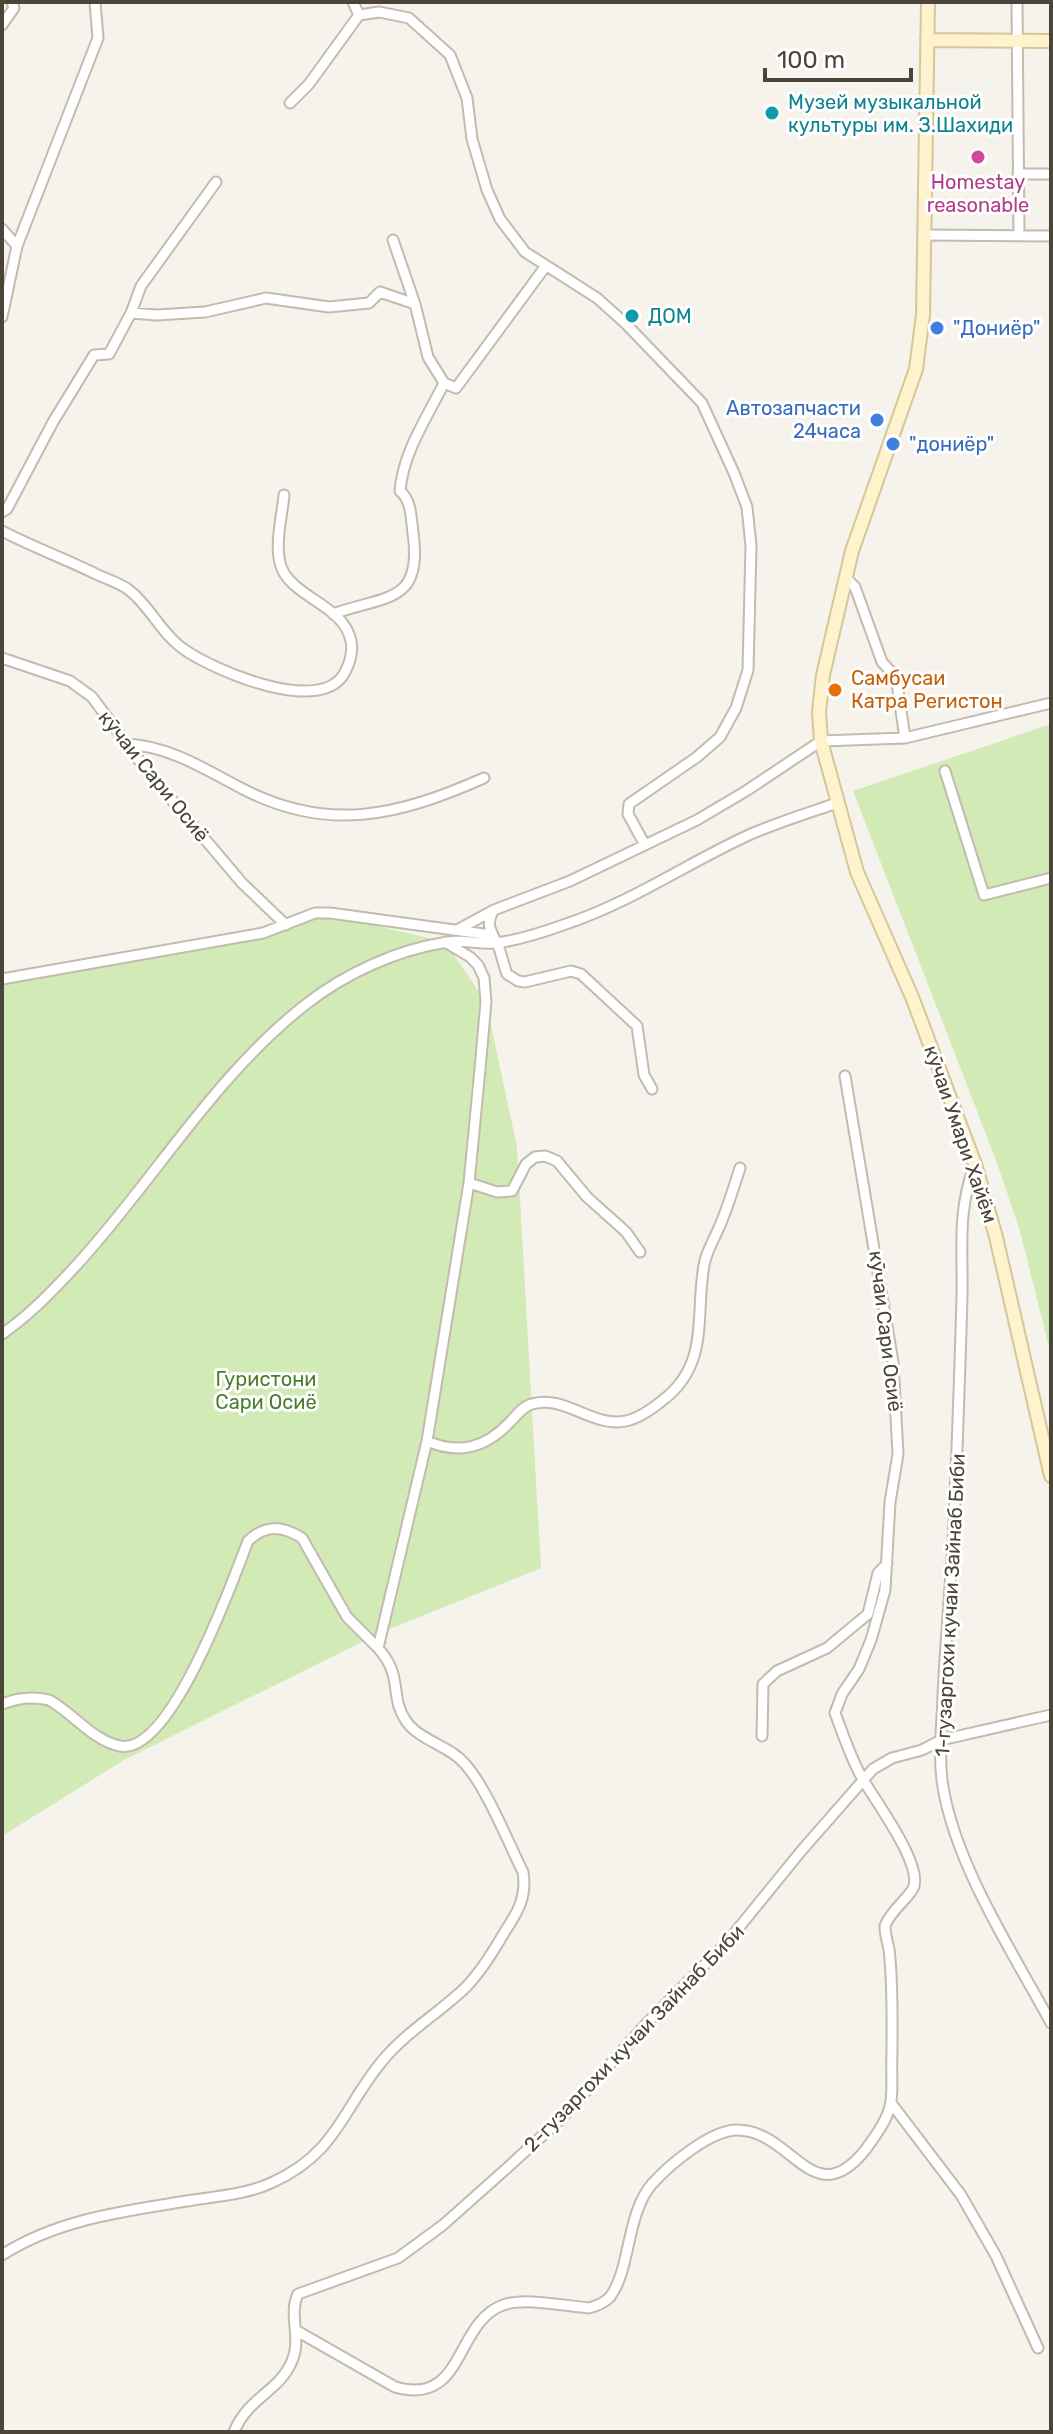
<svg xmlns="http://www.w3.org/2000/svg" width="1053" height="2434" font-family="Rubik,sans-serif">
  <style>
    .green { fill: #d2eab5 }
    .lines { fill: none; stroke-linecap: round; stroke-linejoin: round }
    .minor-casing { stroke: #c2bbae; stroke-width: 13 }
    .secondary-casing { stroke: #d6c79b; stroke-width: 16 }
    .minor { stroke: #fff; stroke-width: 9 }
    .secondary { stroke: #fff3cd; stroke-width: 12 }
    .culture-dot { fill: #0f9aa8; stroke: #fff; stroke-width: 3 }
    .hotel-dot { fill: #d1479c; stroke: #fff; stroke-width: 3 }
    .shop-dot { fill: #3f7fe0; stroke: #fff; stroke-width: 3 }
    .food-dot { fill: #e8710a; stroke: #fff; stroke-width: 3 }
    .labels { text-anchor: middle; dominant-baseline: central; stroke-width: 6; stroke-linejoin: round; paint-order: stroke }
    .culture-label { font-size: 20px; fill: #0d838f; stroke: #fff; text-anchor: start }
    .hotel-label { font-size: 20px; fill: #b23c85; stroke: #fff }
    .shop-label { font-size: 20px; fill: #366cbe; stroke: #fff; text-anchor: start }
    .food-label { font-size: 20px; fill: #c56008; stroke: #fff; text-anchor: start }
    .street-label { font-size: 20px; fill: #4b4439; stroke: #fff }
    .park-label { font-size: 20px; fill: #4a7f2a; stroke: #fff }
  </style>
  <rect width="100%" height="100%" fill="#f6f3ec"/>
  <path class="green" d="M1051,724V1343H1048L1020,1231L996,1160L853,791Z
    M324,913L445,942L486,1002L517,1147L541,1568L382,1632L124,1760L2,1836V979L263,933Z"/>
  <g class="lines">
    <g class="minor-casing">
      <path id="minor" d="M353,2L359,15L379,12L409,18L450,55L467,98L472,139L487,190L500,219L525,252L597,298L626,324L702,403L734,473L747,507L751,546L748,670L736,708L720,737L697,757L629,804L628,814L645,845
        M1017,2L1019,236
        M2,25L14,8L12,2
        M290,103L309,84L359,15
        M1018,174H1051
        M2,229L17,246L2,317
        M924,235L1051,236
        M17,246L98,38L95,2
        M131,313L157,315L205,312L266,298L329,307L369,303L380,292L415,304
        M444,383L456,388L545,267
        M2,512L7,509L53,422L94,355L109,354L131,313L141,286L216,182
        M2,531C33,547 65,559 96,574C106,579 120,583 129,590C150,606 160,632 182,648C212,670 325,719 346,670C351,660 353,652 351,641C344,607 301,600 284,573C272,552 282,518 284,495
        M846,578L855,587L882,662L896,677L905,738
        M333,614C386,595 423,604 413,533C411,519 412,501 400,491C403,452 427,418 444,383L428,357L415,304L393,240
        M2,658L70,681L92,697L144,767L242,883L286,925
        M127,744C168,746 203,768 239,787C327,834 398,816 484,778
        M945,771L984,895L1051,878
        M493,911C484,927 494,934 499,948C502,957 504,966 507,974L518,981L525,982L571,971L581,974L637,1026L644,1075L652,1089
        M459,929L494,910L570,881L697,820L746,791L821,741L905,738L1051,703
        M2,979L263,933L315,913H330L491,935
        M974,1166C957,1215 963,1246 962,1297C960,1364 958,1430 955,1497C953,1563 946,1630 943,1696C942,1726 938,1758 943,1787C956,1866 1013,1953 1051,2023
        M469,1183L497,1192L512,1191L526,1164L535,1157L545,1156L557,1161L587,1197L626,1232L640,1252
        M2,1334C30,1315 50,1293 73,1269C152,1184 212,1078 305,1005C344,974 398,949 448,942C464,939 480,945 496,943C519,940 544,932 566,924C632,902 689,862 751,834C779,822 808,813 837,803
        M427,1441C459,1455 485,1448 509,1423C516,1416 523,1406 532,1404C565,1394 592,1428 626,1421C640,1418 652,1409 663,1400C710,1364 695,1316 704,1265C706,1253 712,1243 717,1232C727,1211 733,1189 740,1168
        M2,1704C17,1698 33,1696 49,1700C73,1713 93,1741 120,1746C171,1756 233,1580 248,1541C266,1524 282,1526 302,1538L347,1617L378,1648L427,1441L469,1183L480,1069L486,1002L484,978L478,965L470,957L445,942
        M762,1736L763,1684L777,1671L827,1648L868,1614L878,1573L887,1564
        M891,2103L961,2195L996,2256L1038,2348
        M2,2255C60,2218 127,2211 193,2200C219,2196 247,2194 271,2183C337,2154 342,2109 383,2060C406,2032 439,2013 465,1988C481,1972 493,1952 504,1933C518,1912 527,1897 523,1872C508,1842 486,1787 465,1764C449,1745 420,1741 406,1721C389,1696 404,1677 378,1648
        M297,2331L395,2387C465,2407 454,2323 503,2305C524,2297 565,2306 589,2308C597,2306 604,2303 610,2297C631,2269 626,2214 652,2184C670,2164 711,2130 737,2130C793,2130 813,2216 866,2149C876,2135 889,2118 891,2101C893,2085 891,2068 892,2052C892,2019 893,1983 889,1949C887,1941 885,1934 885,1926C891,1909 911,1897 914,1886C921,1861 873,1798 861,1776C850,1756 843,1734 835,1713L842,1694L859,1669L871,1640L885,1590L890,1502L898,1454L893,1362L845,1076
        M234,2432C248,2397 279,2392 292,2361C302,2339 288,2314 298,2294L398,2258L443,2225L507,2168L563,2117L646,2024L728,1941L802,1850L873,1769L892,1758L922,1750L941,1740L1051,1715"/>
    </g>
    <g class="secondary-casing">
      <path id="secondary" d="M928,2L923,315L916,369L852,551L823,675L819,712L821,741L857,872L912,997L975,1164L996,1237L1051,1476
        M927,40L1051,41"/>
    </g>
    <use href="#minor" class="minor"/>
    <use href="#secondary" class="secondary"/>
  </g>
  <g class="culture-dot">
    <circle cx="772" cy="113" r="8"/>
    <circle cx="632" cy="316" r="8"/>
  </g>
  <circle class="hotel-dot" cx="978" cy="157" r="8"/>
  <g class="shop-dot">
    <circle cx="937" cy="328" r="8"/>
    <circle cx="877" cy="420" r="8"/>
    <circle cx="893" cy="444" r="8"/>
  </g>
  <circle class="food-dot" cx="835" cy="690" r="8"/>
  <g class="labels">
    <g class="culture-label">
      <text x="788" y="102">Музей музыкальной<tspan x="788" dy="23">культуры им. З.Шахиди</tspan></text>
      <text x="648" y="316">ДОМ</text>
    </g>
    <g class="hotel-label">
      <text x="978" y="182">Homestay<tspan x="978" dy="23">reasonable</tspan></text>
    </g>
    <g class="shop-label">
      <text x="953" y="328">"Дониёр"</text>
      <text x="861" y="408" text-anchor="end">Автозапчасти<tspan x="861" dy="23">24часа</tspan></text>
      <text x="909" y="444">"дониёр"</text>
    </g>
    <g class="food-label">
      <text x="851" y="678">Самбусаи<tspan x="851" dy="23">Катра Регистон</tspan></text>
    </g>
    <g class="street-label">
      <text transform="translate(154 776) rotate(51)">кӯчаи Сари Осиё</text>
      <text transform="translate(961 1134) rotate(71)">кӯчаи Умари Хайём</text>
      <text transform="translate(886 1331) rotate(83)">кӯчаи Сари Осиё</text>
      <text transform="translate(950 1605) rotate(-87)">1-гузаргохи кучаи Зайнаб Биби</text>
      <text transform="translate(634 2038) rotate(-46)">2-гузаргохи кучаи Зайнаб Биби</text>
    </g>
    <g class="park-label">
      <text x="266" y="1379">Гуристони<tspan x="266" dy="23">Сари Осиё</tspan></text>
    </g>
  </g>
  <rect width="1053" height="2434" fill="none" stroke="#4b4439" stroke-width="8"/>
  <path d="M765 68v12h146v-12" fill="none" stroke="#4b4439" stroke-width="4"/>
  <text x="777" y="68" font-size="24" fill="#4b4439" stroke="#ffffff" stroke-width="6" paint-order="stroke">100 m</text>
</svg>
